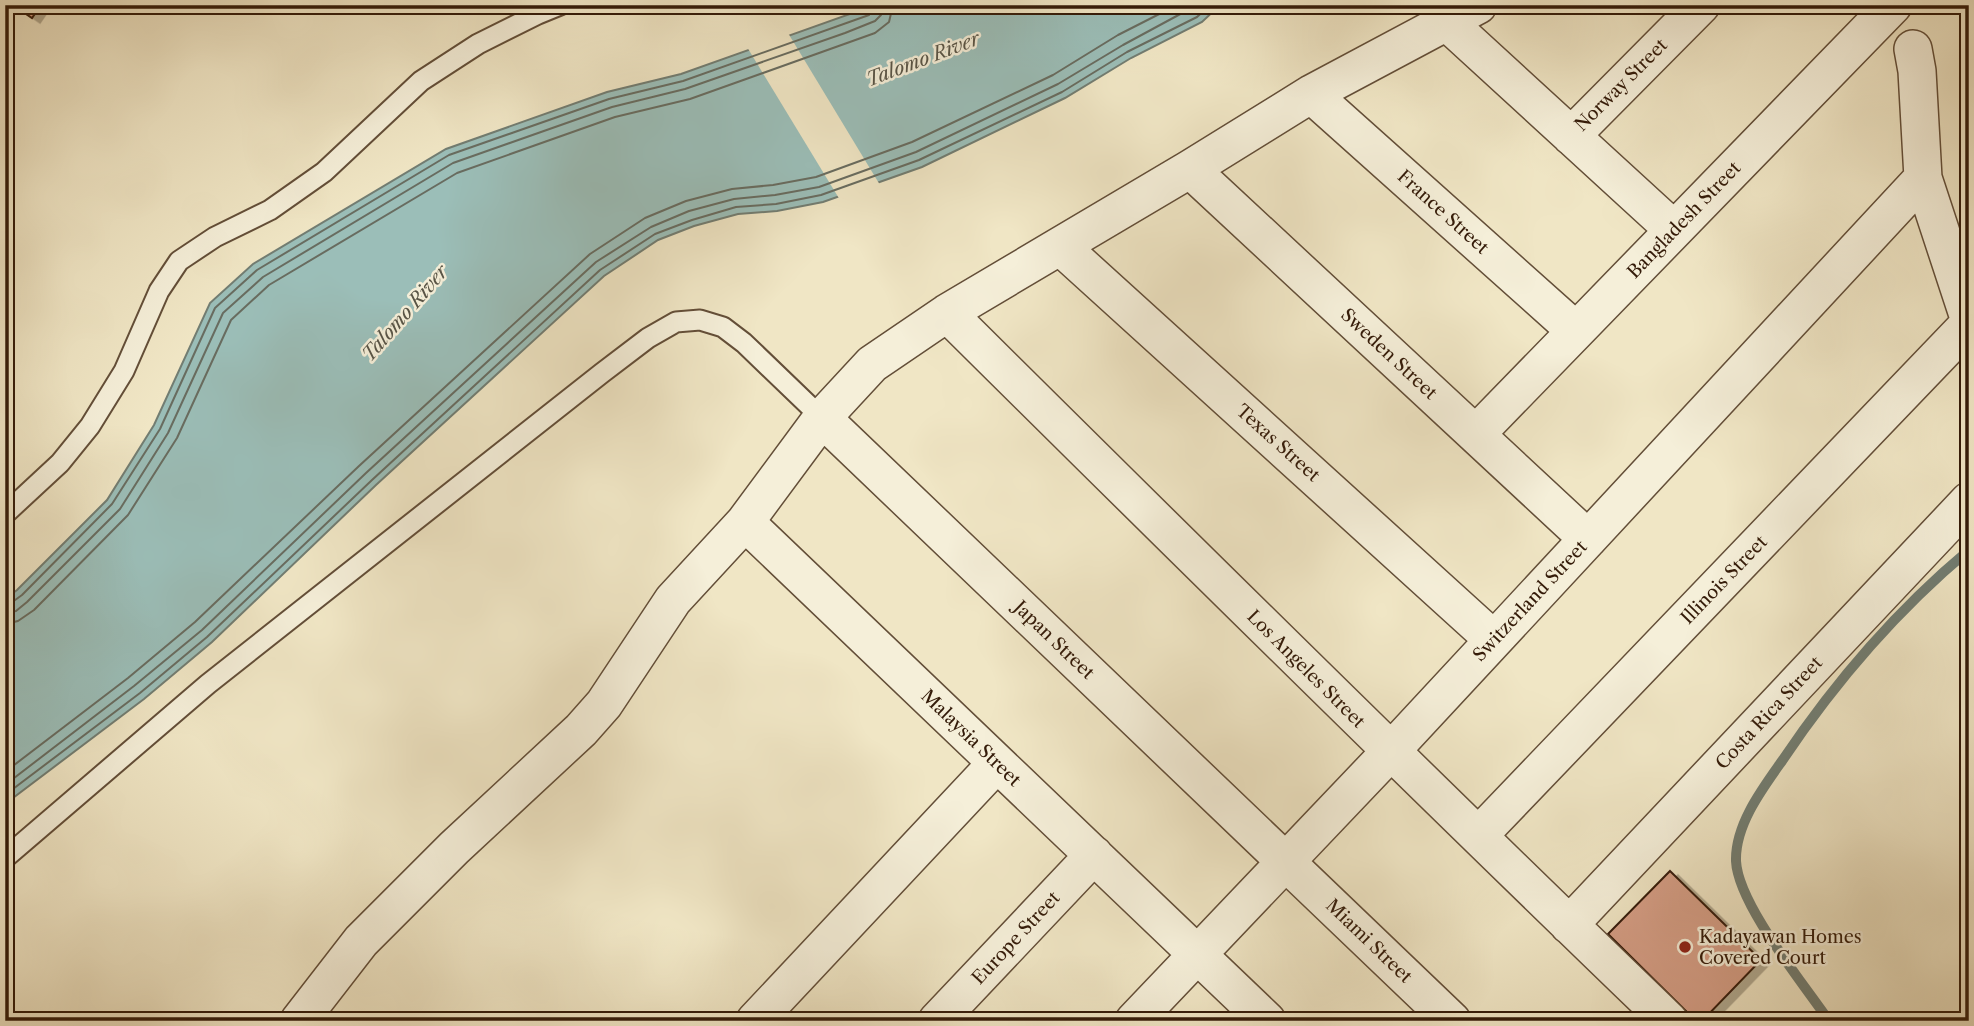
<svg xmlns="http://www.w3.org/2000/svg" width="1974" height="1026" font-family="'Libre Caslon Text',serif">
  <style>
    .water { fill: #9bbeb8; stroke: #727d72; stroke-width: 2 }
    .pier { fill: #f0e6c5 }
    .lines { fill: none; stroke-linecap: round; stroke-linejoin: round }
    .shore { stroke: #686c60; stroke-width: 2 }
    .stream { stroke: #727d72; stroke-width: 10 }
    .building { fill: #d59e86; stroke: #341b09; stroke-width: 2; filter: url(#shadow) }
    .lane-casing { stroke: #634e38; stroke-width: 23 }
    .street-casing { stroke: #634e38; stroke-width: 40 }
    .lane { stroke: #f5efd9; stroke-width: 19 }
    .street { stroke: #f5efd9; stroke-width: 37 }
    .poi-dot { fill: #8f2418; stroke: #f5efd9; stroke-width: 2.5 }
    .labels { text-anchor: middle; dominant-baseline: central; stroke-width: 5; stroke-linejoin: round; paint-order: stroke }
    .street-label { font-size: 18px; fill: #341b09; stroke: #f5efd9 }
    .poi-label { font-size: 18px; fill: #341b09; stroke: #f5efd9; text-anchor: start }
    .water-label { font-size: 19px; font-style: italic; fill: #585446; stroke: #f5efd9 }
  </style>
  <defs>
    <filter id="shadow"><feDropShadow dx="8" dy="4.5" stdDeviation="0" flood-color="#0004"/></filter>
  </defs>
  <rect width="100%" height="100%" fill="#f0e6c5"/>
  <filter id="stains"><feTurbulence type="fractalNoise" baseFrequency=".00286" numOctaves="4"/><feColorMatrix values="0 0 0 0 .2 0 0 0 0 .09 0 0 0 0 .02 0 0 0 .5 -.17"/></filter>
  <radialGradient id="worn" r=".72"><stop offset=".6" stop-color="#630" stop-opacity="0"/><stop offset="1" stop-color="#630" stop-opacity=".3"/></radialGradient>
  <path class="water" d="M875,5H1220L1202,22L1131,58L1065,98L922,167L823,202L777,211L738,214L694,226L658,240L604,276L376,485L212,642L144,699L5,804V599L17,590L107,500L154,425L210,303L253,264L446,149L607,92L681,74Z"/>
  <path class="pier" d="M788,33L880,185L840,200L747,47Z"/>
  <g class="lines">
    <path class="shore" d="M5,604L11,603L22,595L112,504L160,429L215,308L257,270L449,155L609,99L683,81L869,15L874,5
      M5,613L16,611L27,602L120,509L168,433L223,313L263,277L453,163L612,107L685,89L845,33L875,21L881,15L883,5
      M5,624L18,621L34,610L128,515L177,438L231,320L269,285L457,173L615,117L690,99L875,33L889,22L893,5
      M5,772L128,678L195,622L359,466L590,254L645,218L686,201L732,189L773,185L816,177L912,142L1053,75L1118,35L1177,5
      M5,785L134,686L202,630L366,473L596,262L651,227L689,211L734,199L775,195L819,187L916,152L1058,84L1123,45L1197,5
      M5,795L140,693L207,637L372,480L600,270L655,234L692,220L736,207L776,204L821,195L919,160L1062,92L1127,52L1197,17L1210,5"/>
    <path class="stream" d="M1829,1021C1803,983 1738,904 1736,861C1735,825 1762,789 1782,761C1835,682 1896,611 1969,550"/>
  </g>
  <path class="building" d="M13,5H41L32,18Z
    M1670,871L1761,960L1702,1021H1696L1608,934Z"/>
  <g class="lines">
    <g class="lane-casing">
      <path id="lane" d="M5,514L60,463L90,426L124,371L159,291L179,261L215,237L270,210L324,172L421,81L478,44L538,14L560,5
        M5,858L208,684L602,373L648,338L676,322L700,320L723,327L744,343L822,418"/>
    </g>
    <g class="street-casing">
      <path id="street" d="M1447,22L1674,230
        M1913,49L1917,71L1923,178L1969,318
        M1311,94L1576,331
        M1571,136L1701,5
        M1190,169L1588,539
        M1061,247L1494,640
        M947,313C1186,550 1426,787 1669,1021
        M822,418L1452,1021
        M1476,434L1893,5
        M745,522L1267,1021
        M1479,835L1969,324
        M1569,925L1969,501
        M299,1021L361,941L454,848L581,730L604,704L673,600L745,522L822,418L872,364L947,313L1190,169L1311,94L1478,5
        M755,1021L997,763
        M937,1021L1094,855
        M1134,1021L1390,752L1923,178"/>
    </g>
    <use href="#lane" class="lane"/>
    <use href="#street" class="street"/>
  </g>
  <circle class="poi-dot" cx="1685" cy="947" r="7"/>
  <g class="labels">
    <g class="street-label">
      <text transform="translate(1621 85) rotate(-45)">Norway Street</text>
      <text transform="translate(1443 212) rotate(42)">France Street</text>
      <text transform="translate(1684 220) rotate(-46)">Bangladesh Street</text>
      <text transform="translate(1389 354) rotate(43)">Sweden Street</text>
      <text transform="translate(1278 443) rotate(42)">Texas Street</text>
      <text transform="translate(1724 580) rotate(-46)">Illinois Street</text>
      <text transform="translate(1530 601) rotate(-47)">Switzerland Street</text>
      <text transform="translate(1054 640) rotate(44)">Japan Street</text>
      <text transform="translate(1306 669) rotate(45)">Los Angeles Street</text>
      <text transform="translate(1769 713) rotate(-47)">Costa Rica Street</text>
      <text transform="translate(971 738) rotate(44)">Malaysia Street</text>
      <text transform="translate(1016 938) rotate(-47)">Europe Street</text>
      <text transform="translate(1369 941) rotate(44)">Miami Street</text>
    </g>
    <g class="poi-label">
      <text x="1699" y="937">Kadayawan Homes<tspan x="1699" dy="21">Covered Court</tspan></text>
    </g>
    <g class="water-label">
      <text transform="translate(923 59) rotate(-21)">Talomo River</text>
      <text transform="translate(405 313) rotate(-49)">Talomo River</text>
    </g>
  </g>
  <rect width="1974" height="1026" fill="none" stroke="#f0e6c5" stroke-width="28"/>
  <rect x="7" y="7" width="1960" height="1012" fill="none" stroke="#341b09" stroke-width="3.5"/>
  <rect x="14" y="14" width="1946" height="998" fill="none" stroke="#341b09" stroke-width="2"/>
  <rect width="100%" height="100%" filter="url(#stains)"/>
  <rect width="100%" height="100%" fill="url(#worn)"/>
</svg>
